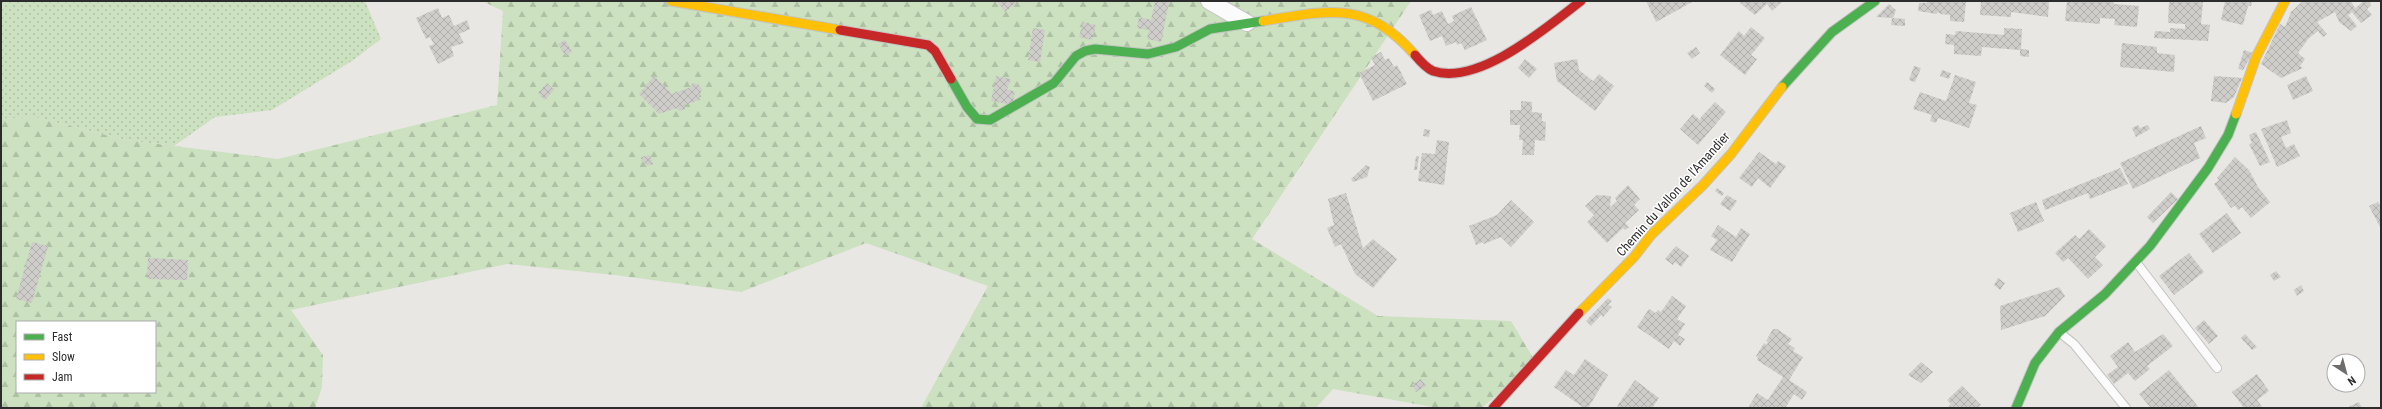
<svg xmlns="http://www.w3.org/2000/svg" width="2382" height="409" font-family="'Roboto Condensed',sans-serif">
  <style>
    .grass { fill: url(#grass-dots) }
    .forest { fill: url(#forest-firs); fill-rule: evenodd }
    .building { fill: url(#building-cross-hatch) }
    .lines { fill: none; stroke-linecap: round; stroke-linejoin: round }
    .lane-casing { stroke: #c4c3c3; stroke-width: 10 }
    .street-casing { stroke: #c4c3c3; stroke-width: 18 }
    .fast-casing { stroke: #c4c3c3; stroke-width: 11 }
    .slow-casing { stroke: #c4c3c3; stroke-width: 11 }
    .jam-casing { stroke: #c4c3c3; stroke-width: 11 }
    .lane { stroke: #fcfbfb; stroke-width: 8 }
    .street { stroke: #fcfbfb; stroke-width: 16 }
    .fast { stroke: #4caf50; stroke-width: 9 }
    .slow { stroke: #ffc107; stroke-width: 9 }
    .jam { stroke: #c62828; stroke-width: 9 }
    .labels { text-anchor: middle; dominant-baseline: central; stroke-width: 3; stroke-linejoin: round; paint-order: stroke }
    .street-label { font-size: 13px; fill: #2c2c2c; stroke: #fff }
  </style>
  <defs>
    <pattern id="grass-dots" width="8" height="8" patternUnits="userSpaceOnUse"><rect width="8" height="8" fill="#cbe1c0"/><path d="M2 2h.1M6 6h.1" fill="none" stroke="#aec1a5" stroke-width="1.8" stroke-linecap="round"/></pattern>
    <pattern id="forest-firs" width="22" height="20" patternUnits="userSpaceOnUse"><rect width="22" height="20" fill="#cbe1c0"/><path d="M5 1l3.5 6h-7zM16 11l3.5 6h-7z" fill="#aec1a5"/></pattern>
    <pattern id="building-cross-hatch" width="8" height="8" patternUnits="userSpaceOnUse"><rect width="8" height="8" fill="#cecdca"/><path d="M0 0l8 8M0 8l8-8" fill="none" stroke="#b1b0ae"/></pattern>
  </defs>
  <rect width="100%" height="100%" fill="#e9e7e3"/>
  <path class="grass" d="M1,1H365L381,39L352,61L272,110L215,117L174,146L126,140L34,117L1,119Z"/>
  <path class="forest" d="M482,1H1411L1252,239L1378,316L1511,321L1535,361L1482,408H1438L1333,389L1316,408H921L988,286L866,243L741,292L615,275L507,264L291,310L323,355L322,387L315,408H1V119L34,117L126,140L278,159L497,105L503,11ZM17,322H155V392H17Z"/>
  <path class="building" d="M997,1H1014L1016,3L1005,12Z
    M1155,1L1169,2L1161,42L1147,39L1149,30L1137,28L1139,17L1151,20Z
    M1646,1H1694L1656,22Z
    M1741,1H1783L1772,11L1767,4L1755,15L1740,3Z
    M1927,1H1966L1964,22L1950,21V15L1940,14V13L1937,12V14L1918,11L1919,3H1927Z
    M1981,1H2049L2048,17L2011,12V17L1980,15Z
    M2067,1H2114V4L2139,6L2137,27L2114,25L2115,19L2100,18V24L2065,21Z
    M2169,1H2203L2201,24L2210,25L2208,41L2154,38L2155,31L2170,32V28L2185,29V24L2168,23Z
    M2225,1H2252L2251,6H2248L2243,25L2221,20Z
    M2303,1H2351L2355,8L2364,1H2370L2371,5L2367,9L2372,15L2361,23L2352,12L2348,15L2357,26L2351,31L2339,22L2335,12L2317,22L2327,34L2323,37L2318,31L2309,38L2298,53L2305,59L2300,66L2303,68L2281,78L2261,64L2280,24L2285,27L2291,12Z
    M1889,4L1896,10L1893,18L1876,17Z
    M1471,7L1487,40L1465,50L1461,43L1457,45L1456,42L1446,46L1442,36L1430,41L1419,15L1431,10L1433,15L1442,11L1448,24L1454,21L1452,16Z
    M438,8L442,18L449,15L454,26L467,20L470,29L459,34L464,43L451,47L454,56L438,64L429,46L434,44L430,37L426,39L416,18Z
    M1892,18L1905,19V26L1891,25Z
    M1083,22L1096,25L1092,40L1079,37Z
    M1751,27L1765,38L1751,55L1757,59L1745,75L1720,55L1739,31L1744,36Z
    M1033,28L1045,30L1040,62L1028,60Z
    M2004,28L2022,29L2021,49L2029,50V57L2020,56V50L1982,47L1981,56L1954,54V45L1945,44L1946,34L1955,35L1956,31L2004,35Z
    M565,40L572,51L566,56L558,44Z
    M2122,43L2157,47V53L2175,55L2174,72L2120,67Z
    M1696,47L1700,53L1692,59L1687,53Z
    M2244,50L2253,53L2243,70L2238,69Z
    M1381,52L1385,60L1389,58L1394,67L1397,65L1407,84L1373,101L1359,73L1375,65L1371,57Z
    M1525,59L1537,69L1529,78L1518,68Z
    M1577,59L1579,70L1593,81L1599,74L1614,86L1595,111L1557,81L1554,63Z
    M1914,66L1921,68L1915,82L1909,80Z
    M1942,70L1951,73L1949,79L1940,76Z
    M1955,75L1976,82L1969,103L1977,105L1969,128L1938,118L1936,123L1930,121L1932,115L1913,109L1920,92L1946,101Z
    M654,76L672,94L689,88L693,83L698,84L702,89L699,96L700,100L684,105L685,109L679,111L677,108L659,114L639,94Z
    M996,76L1011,79L1007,89L1015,92L1013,102L1006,104L991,101Z
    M2214,76L2242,78L2234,97L2226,103L2211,101Z
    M2306,76L2313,91L2293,100L2287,85Z
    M1707,82L1715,89L1712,93L1704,86Z
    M547,83L554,90L545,100L538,93Z
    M1521,101L1532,102V112L1542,113V121L1546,122L1545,141L1535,140L1534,155H1522L1523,140H1519L1520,125H1510V110H1521Z
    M1715,102L1726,112L1698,145L1680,129L1693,114L1700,120L1701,117Z
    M2287,120L2291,133L2281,137L2286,148L2294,144L2300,156L2277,167L2261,129Z
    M2138,125L2140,128L2148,125L2150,129L2136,137L2132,128Z
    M2201,126L2206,138L2194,143L2200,158L2133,189L2120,163Z
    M1424,129L1430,130L1429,137L1423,136Z
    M2256,132L2270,162L2260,166L2249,144L2252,143L2249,135Z
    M1437,140L1449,142L1444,185L1418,181L1422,153L1435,154Z
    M1759,152L1776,164L1778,161L1786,166L1770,188L1758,178L1752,187L1739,178Z
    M650,155L653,164L647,166L641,160V157Z
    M1416,156H1419L1417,170H1414Z
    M2235,157L2249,170L2258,187L2270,202L2251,218L2242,207L2238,210L2235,206L2239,203L2231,208L2214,184L2219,180L2217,178Z
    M1366,165L1370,167L1367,177L1353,182L1351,179Z
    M2120,168L2128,184L2090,199L2088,193L2045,210L2042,200Z
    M1628,185L1640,199L1634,205L1639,210L1625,223L1629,227L1625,230L1623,228L1607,243L1587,222L1594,215L1585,206L1597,195L1611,196L1610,207L1617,201L1615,198Z
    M1717,188L1724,193L1722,196L1715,191Z
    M2171,192L2178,199L2153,223L2147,217Z
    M1346,193L1363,248L1373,239L1397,259L1373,288L1355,274L1341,244L1335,247L1327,228L1334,225L1328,199Z
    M1727,195L1737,201L1730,211L1720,204Z
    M1511,200L1534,222L1511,247L1501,237L1484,244L1483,242L1476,245L1469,226L1497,215Z
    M2036,202L2044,221L2018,232L2010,213Z
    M2378,202L2381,207V229L2369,206Z
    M2227,213L2241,233L2213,253L2199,234Z
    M1718,225L1736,237L1741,228L1750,234L1732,262L1710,250L1717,240L1711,236Z
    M2089,229L2106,246L2095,257L2103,265L2088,279L2068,258L2063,262L2055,253L2075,235L2079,239Z
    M32,242L48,246L32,303L16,299Z
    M1676,246L1689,256L1681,267L1675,262L1673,265L1665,259Z
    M2189,253L2204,272L2174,295L2159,276Z
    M148,258L188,260L187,280L147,279Z
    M2276,271L2281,277L2274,281L2270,275Z
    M1998,278L2005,283L2000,290L1994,285Z
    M2301,285L2304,291L2297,296L2294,290Z
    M2059,287L2065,296L2045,316L2001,330L2000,306Z
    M1672,296L1686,306L1677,319L1685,324L1678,335L1685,339L1680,346L1674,341L1669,349L1637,327L1649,309L1656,313L1658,310L1661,312Z
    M1608,298L1612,301L1608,305L1612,307L1603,317L1601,315L1591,326L1586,321Z
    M2204,320L2218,336L2209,344L2195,328Z
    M1773,329H1777L1792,339L1788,344L1795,348L1793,351L1803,357L1789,380L1807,392L1802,400L1794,394L1785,408H1748L1757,393L1768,400L1783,377L1757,360L1758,357L1756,356L1764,343L1767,345L1768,342L1766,341Z
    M2163,334L2173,346L2147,366L2150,369L2135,381L2128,373L2114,384L2107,375L2118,367L2110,356L2128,342L2135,352Z
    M2245,334L2257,347L2252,350L2241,338Z
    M1585,359L1608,375L1588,408H1584L1554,387L1566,370L1574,375Z
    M1921,362L1933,372L1921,383L1908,375Z
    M2169,370L2199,408H2151L2139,394Z
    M2257,374L2269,391L2257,400L2263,408H2244L2232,392Z
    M1421,379L1426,386L1416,392L1412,385Z
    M1635,380L1659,398L1652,408H1620L1617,406Z
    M1962,386L1981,405L1978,408H1947L1951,404L1947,400Z
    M2359,402L2362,408H2346Z"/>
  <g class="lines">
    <g class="lane-casing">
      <path id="lane" d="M2136,262L2217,368
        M2059,332L2074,344L2126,408"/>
    </g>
    <g class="street-casing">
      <path id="street" d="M1209,1L1247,23"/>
    </g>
    <g class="fast-casing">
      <path id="fast" d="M951,79L967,107L977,119L990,120L1054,83L1076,56L1085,51L1095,49L1148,54L1176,47L1210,29L1263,21
        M1782,87L1832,32L1875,1
        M2016,408L2035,363L2059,332L2105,294L2150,246L2208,168L2228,135L2236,114"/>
    </g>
    <g class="slow-casing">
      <path id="slow" d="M671,1L840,30
        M1263,21C1330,10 1367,0 1415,55
        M2236,114L2256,57L2285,1
        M1579,313L1634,257L1651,235L1703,185L1731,154L1782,87"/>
    </g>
    <g class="jam-casing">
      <path id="jam" d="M840,30L928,45L935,51L951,79
        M1415,55C1420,61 1426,68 1433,71C1479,86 1547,27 1581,1
        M1493,408L1579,313"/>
    </g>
    <use href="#lane" class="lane"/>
    <use href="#street" class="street"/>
    <use href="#fast" class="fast"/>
    <use href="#slow" class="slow"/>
    <use href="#jam" class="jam"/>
  </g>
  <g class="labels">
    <g class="street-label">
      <text transform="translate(1673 194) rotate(-48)">Chemin du Vallon de l'Amandier</text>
    </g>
  </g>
  <rect width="2382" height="409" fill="none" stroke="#2c2c2c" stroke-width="4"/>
  <rect x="16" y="321" width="140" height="72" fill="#ffffff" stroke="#ababab"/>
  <rect x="24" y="334" width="20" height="6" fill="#4caf50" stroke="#ababab"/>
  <text x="52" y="341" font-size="12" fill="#2c2c2c">Fast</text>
  <rect x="24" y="354" width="20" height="6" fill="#ffc107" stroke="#ababab"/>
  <text x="52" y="361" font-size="12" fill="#2c2c2c">Slow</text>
  <rect x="24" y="374" width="20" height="6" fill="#c62828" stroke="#ababab"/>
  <text x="52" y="381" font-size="12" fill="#2c2c2c">Jam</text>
  <g transform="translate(2346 373) rotate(144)"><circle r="19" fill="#ffffff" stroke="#ababab"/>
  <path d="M0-3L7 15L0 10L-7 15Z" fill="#6e6d6c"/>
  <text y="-6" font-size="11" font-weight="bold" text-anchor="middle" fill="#2c2c2c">N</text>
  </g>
</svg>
